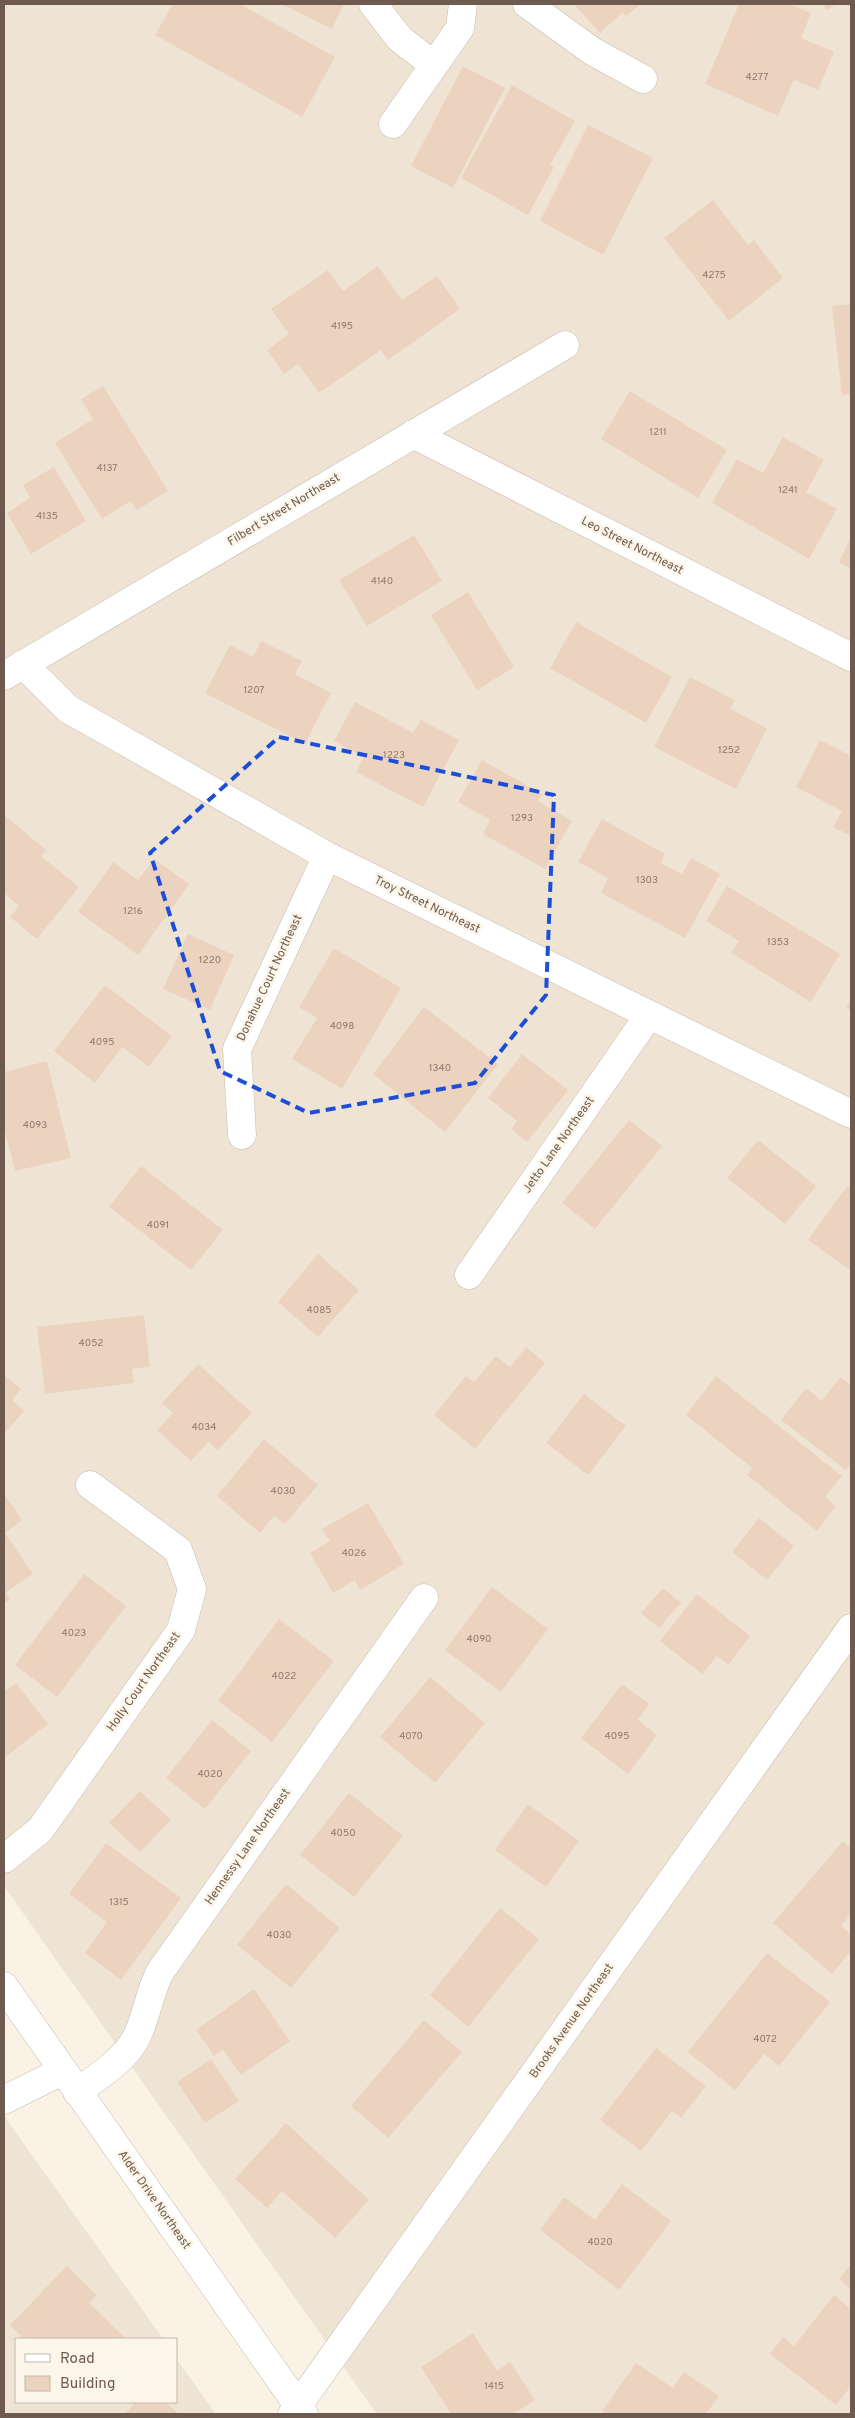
<svg xmlns="http://www.w3.org/2000/svg" width="855" height="2418" font-family="Overpass,sans-serif">
  <style>
    .residential { fill: #efe4d4 }
    .building { fill: #ebd3c0 }
    .lines { fill: none; stroke-linecap: round; stroke-linejoin: round }
    .minor-casing { stroke: #c8baad; stroke-width: 29 }
    .minor { stroke: #fff; stroke-width: 28 }
    .marked { fill: none; stroke: #1d4ed8; stroke-width: 4; stroke-dasharray: 10 6; stroke-linejoin: round }
    .labels { text-anchor: middle; dominant-baseline: central; stroke-width: 5; stroke-linejoin: round; paint-order: stroke }
    .number-label { font-size: 10px; fill: #8d786a }
    .street-label { font-size: 12px; fill: #6e5a4e; stroke: #fcf6ea }
  </style>
  <rect width="100%" height="100%" fill="#f9f2e5"/>
  <path class="residential" d="M4,4H851V2414H377L4,1886Z
    M4,2116L163,2339H16V2402H176V2358L216,2414H4Z"/>
  <path class="building" d="M173,4H240L335,57L302,117L155,35Z
    M281,4H344L332,29Z
    M574,4H641L626,16L623,12L600,33Z
    M739,4H790L811,13L801,38L834,52L818,90L794,80L778,116L705,84Z
    M823,4H837L826,10Z
    M463,66L505,88L453,188L411,166Z
    M512,85L575,121L550,165L554,167L528,215L461,178Z
    M588,125L653,158L603,255L540,221Z
    M713,200L748,245L754,240L783,278L729,321L664,238Z
    M378,266L402,300L437,276L460,309L388,360L381,350L319,393L298,364L284,374L267,350L289,334L271,309L328,270L343,291Z
    M851,304V394L842,395L832,306Z
    M103,386L168,491L137,510L131,501L102,519L55,443L93,419L81,399Z
    M630,391L727,450L698,498L601,439Z
    M783,437L824,460L806,492L837,509L809,559L712,503L737,459L763,473Z
    M54,467L86,521L31,554L7,513L30,498L23,485Z
    M414,535L442,581L367,626L339,580Z
    M851,537V569L839,562Z
    M468,592L514,667L477,690L431,615Z
    M576,622L672,677L646,723L550,668Z
    M261,641L302,661L295,674L331,693L305,744L205,693L230,645L253,657Z
    M690,677L735,700L730,709L767,728L736,789L654,747Z
    M355,702L413,733L421,720L459,740L423,807L356,772L364,757L334,741Z
    M820,740L851,756V836L833,827L842,811L796,787Z
    M482,760L542,794L538,801L572,821L545,869L483,834L490,820L458,802Z
    M4,815L46,850L41,856L79,887L37,939L10,917L19,906L4,893Z
    M602,819L665,854L661,863L682,874L691,858L720,874L685,938L601,893L608,878L578,862Z
    M154,859L189,884L138,955L78,912L113,862L138,880Z
    M727,886L840,954L811,1002L731,953L739,941L706,921Z
    M188,934L234,955L210,1010L163,989Z
    M334,948L401,988L342,1089L292,1059L317,1018L299,1007Z
    M105,985L172,1036L149,1067L122,1047L95,1083L54,1051Z
    M851,997V1010L846,1008Z
    M424,1007L498,1064L445,1132L373,1074Z
    M522,1054L568,1090L527,1142L511,1129L517,1121L488,1098Z
    M47,1061L71,1158L15,1171L4,1127V1072Z
    M629,1120L662,1146L595,1229L562,1203Z
    M758,1140L816,1186L785,1224L727,1178Z
    M141,1166L223,1230L191,1270L109,1207Z
    M848,1185L851,1188V1271L808,1240Z
    M318,1254L359,1290L318,1337L278,1302Z
    M144,1315L150,1367L132,1369L134,1383L45,1394L37,1327Z
    M526,1347L545,1363L475,1449L434,1415L466,1376L474,1382L496,1356L510,1367Z
    M198,1364L252,1413L218,1450L208,1442L191,1461L157,1430L173,1413L162,1403Z
    M4,1375L21,1389L12,1400L24,1411L4,1434Z
    M716,1376L842,1476L825,1497L836,1506L817,1531L747,1475L752,1468L686,1415Z
    M840,1377L851,1385V1463L846,1470L781,1420L806,1388L822,1401Z
    M584,1394L626,1426L588,1475L546,1443Z
    M264,1439L318,1485L285,1524L274,1516L260,1533L217,1496Z
    M4,1494L22,1520L5,1533L33,1574L6,1592L10,1599L4,1603Z
    M368,1503L404,1564L360,1590L355,1580L333,1593L310,1553L330,1541L322,1529Z
    M759,1518L794,1546L767,1580L732,1552Z
    M84,1574L126,1606L57,1697L15,1665Z
    M492,1587L548,1629L501,1692L445,1650Z
    M663,1588L681,1603L659,1628L641,1613Z
    M697,1594L750,1636L728,1665L717,1656L702,1674L660,1641Z
    M279,1619L334,1661L272,1742L218,1701Z
    M430,1677L485,1723L435,1783L380,1737Z
    M16,1683L48,1724L4,1758V1692Z
    M622,1684L649,1704L638,1720L657,1735L628,1774L581,1738Z
    M212,1720L251,1751L205,1809L166,1778Z
    M140,1791L171,1820L140,1852L109,1823Z
    M349,1793L403,1836L354,1897L300,1855Z
    M528,1804L579,1841L546,1887L495,1850Z
    M843,1841L851,1848V1914L841,1926L851,1935V1951L832,1974L773,1923Z
    M106,1843L181,1898L121,1980L85,1953L107,1922L69,1894Z
    M286,1884L340,1928L291,1988L237,1945Z
    M500,1908L539,1939L468,2027L430,1995Z
    M767,1953L830,2002L779,2066L764,2054L735,2090L688,2052Z
    M254,1989L290,2041L241,2075L223,2049L214,2056L196,2030Z
    M424,2020L462,2052L388,2138L351,2106Z
    M656,2048L706,2086L681,2118L672,2111L641,2151L600,2120Z
    M211,2059L239,2101L205,2123L177,2082Z
    M286,2123L369,2200L335,2238L282,2191L267,2208L235,2179Z
    M622,2184L671,2221L619,2290L540,2230L564,2197L595,2220Z
    M851,2264V2290L839,2279Z
    M67,2266L97,2295L89,2303L126,2339H24L10,2325Z
    M834,2295L851,2309V2386L836,2405L770,2354L783,2337L794,2346Z
    M473,2333L497,2371L510,2362L535,2400L513,2414H451L421,2367Z
    M636,2363L673,2388L684,2372L719,2396L706,2414H607L602,2411Z
    M136,2402H165L179,2414H125Z"/>
  <g class="lines">
    <g class="minor-casing">
      <path id="minor" d="M373,4L400,39L434,65
        M527,4L592,51L643,79
        M393,124L460,28L463,4
        M413,434L851,657
        M23,664L68,709L327,856L851,1114
        M4,676L565,345
        M242,1135L237,1049L327,856
        M469,1275L649,1015
        M4,1859L40,1830L181,1630L192,1589L178,1550L90,1485
        M4,1986L304,2414
        M77,2092C99,2076 127,2059 138,2034C147,2014 150,1991 160,1972L424,1598
        M4,2100L62,2071
        M292,2414L851,1628"/>
    </g>
    <use href="#minor" class="minor"/>
  </g>
  <path class="marked" d="M279,737L554,795L546,995L475,1083L309,1113L220,1071L150,853Z"/>
  <g class="labels">
    <g class="number-label">
      <text x="757" y="77">4277</text>
      <text x="714" y="275">4275</text>
      <text x="342" y="326">4195</text>
      <text x="658" y="432">1211</text>
      <text x="107" y="468">4137</text>
      <text x="788" y="490">1241</text>
      <text x="47" y="516">4135</text>
      <text x="382" y="581">4140</text>
      <text x="254" y="690">1207</text>
      <text x="729" y="750">1252</text>
      <text x="394" y="755">1223</text>
      <text x="522" y="818">1293</text>
      <text x="647" y="880">1303</text>
      <text x="133" y="911">1216</text>
      <text x="778" y="942">1353</text>
      <text x="210" y="960">1220</text>
      <text x="342" y="1026">4098</text>
      <text x="102" y="1042">4095</text>
      <text x="440" y="1068">1340</text>
      <text x="35" y="1125">4093</text>
      <text x="158" y="1225">4091</text>
      <text x="319" y="1310">4085</text>
      <text x="91" y="1343">4052</text>
      <text x="204" y="1427">4034</text>
      <text x="283" y="1491">4030</text>
      <text x="354" y="1553">4026</text>
      <text x="74" y="1633">4023</text>
      <text x="479" y="1639">4090</text>
      <text x="284" y="1676">4022</text>
      <text x="411" y="1736">4070</text>
      <text x="617" y="1736">4095</text>
      <text x="210" y="1774">4020</text>
      <text x="343" y="1833">4050</text>
      <text x="119" y="1902">1315</text>
      <text x="279" y="1935">4030</text>
      <text x="765" y="2039">4072</text>
      <text x="600" y="2242">4020</text>
      <text x="494" y="2386">1415</text>
    </g>
    <g class="street-label">
      <text transform="translate(284 510) rotate(-31)">Filbert Street Northeast</text>
      <text transform="translate(632 546) rotate(27)">Leo Street Northeast</text>
      <text transform="translate(427 905) rotate(26)">Troy Street Northeast</text>
      <text transform="translate(270 978) rotate(-65)">Donahue Court Northeast</text>
      <text transform="translate(559 1145) rotate(-55)">Jetto Lane Northeast</text>
      <text transform="translate(144 1682) rotate(-55)">Holly Court Northeast</text>
      <text transform="translate(248 1847) rotate(-55)">Hennessy Lane Northeast</text>
      <text transform="translate(572 2021) rotate(-55)">Brooks Avenue Northeast</text>
      <text transform="translate(154 2200) rotate(55)">Alder Drive Northeast</text>
    </g>
  </g>
  <rect width="855" height="2418" fill="none" stroke="#6e5a4e" stroke-width="10"/>
  <rect x="15" y="2338" width="162" height="65" fill="#fcf6ea" stroke="#c3b8ac"/>
  <rect x="25" y="2354" width="25" height="8" fill="#ffffff" stroke="#c3b8ac"/>
  <text x="60" y="2363" font-size="15" fill="#6e5a4e">Road</text>
  <rect x="25" y="2376" width="25" height="15" fill="#ebd3c0" stroke="#c3b8ac"/>
  <text x="60" y="2388" font-size="15" fill="#6e5a4e">Building</text>
</svg>
